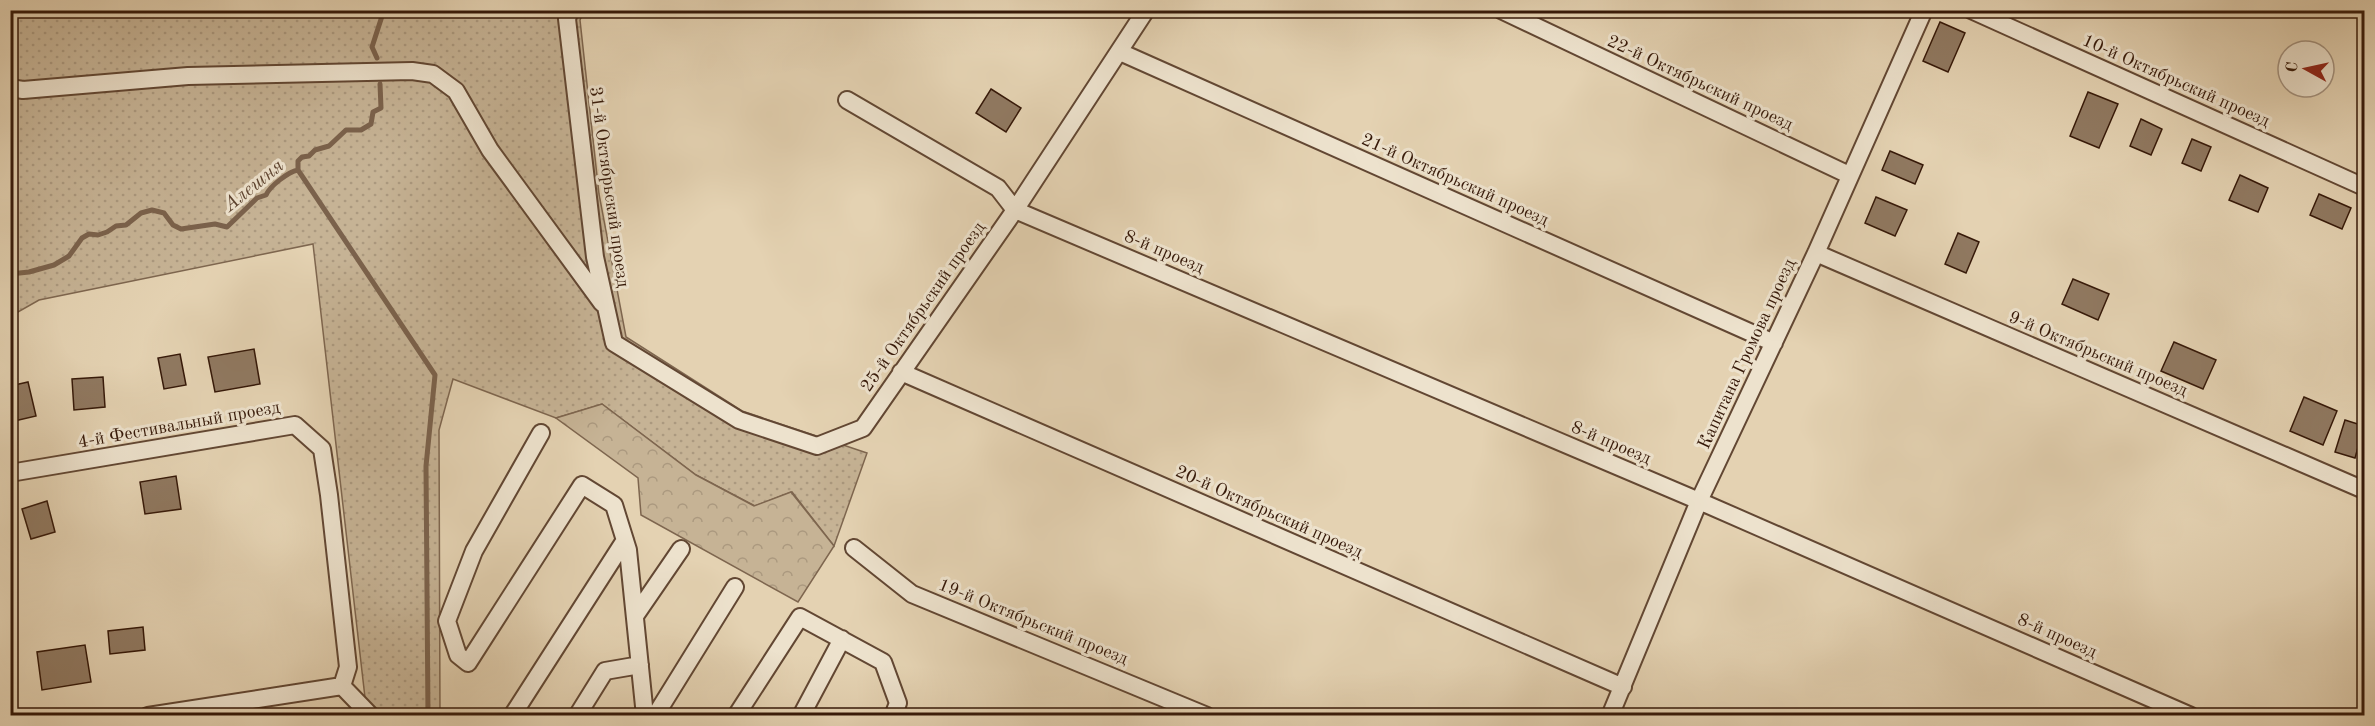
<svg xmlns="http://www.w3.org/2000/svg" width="2375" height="726" font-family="'Old Standard TT',serif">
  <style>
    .grass { fill: url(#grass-dots); stroke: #7e664f; stroke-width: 1.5 }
    .forest { fill: url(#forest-crowns); stroke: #7e664f; stroke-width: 1.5 }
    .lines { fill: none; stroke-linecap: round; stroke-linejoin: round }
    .stream { stroke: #7b624c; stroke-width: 5 }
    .building { fill: #907961; stroke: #361909; stroke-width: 1.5 }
    .minor-casing { stroke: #624733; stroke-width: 20 }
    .minor { stroke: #ede2cd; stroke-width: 16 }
    .labels { text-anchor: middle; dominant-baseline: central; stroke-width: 6; stroke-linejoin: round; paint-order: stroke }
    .street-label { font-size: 18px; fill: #361909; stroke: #ede2cd }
    .water-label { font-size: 20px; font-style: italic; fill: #5e4430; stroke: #ede2cd }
  </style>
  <defs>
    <pattern id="grass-dots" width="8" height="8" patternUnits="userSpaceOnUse" patternTransform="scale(1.5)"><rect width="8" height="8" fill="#c6b395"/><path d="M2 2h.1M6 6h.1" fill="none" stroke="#ab997f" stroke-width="1.8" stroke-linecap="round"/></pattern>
    <pattern id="forest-crowns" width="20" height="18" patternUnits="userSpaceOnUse" patternTransform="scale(1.5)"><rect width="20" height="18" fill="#c6b395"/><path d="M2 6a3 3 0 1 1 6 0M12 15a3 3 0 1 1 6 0" fill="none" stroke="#ab997f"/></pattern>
  </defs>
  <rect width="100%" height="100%" fill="#e4d2b2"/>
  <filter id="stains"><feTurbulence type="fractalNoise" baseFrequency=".00333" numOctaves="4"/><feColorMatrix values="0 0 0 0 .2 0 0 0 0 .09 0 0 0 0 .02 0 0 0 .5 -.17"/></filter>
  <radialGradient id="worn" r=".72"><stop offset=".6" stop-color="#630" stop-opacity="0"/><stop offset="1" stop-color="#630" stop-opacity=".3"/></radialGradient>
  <path class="grass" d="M11,11H584L580,20L599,194L626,337L742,411L867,453L834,546L792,492L755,506L696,475L602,404L556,418L453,379L439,430L440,715H367L313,244L39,300L11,316Z"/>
  <path class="forest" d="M602,404L696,475L754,506L791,492L834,546L798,602L641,515L638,478L556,418Z"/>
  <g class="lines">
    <path class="stream" d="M377,58L372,47L384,10
      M298,170L435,375L426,466L428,716
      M10,274L29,272L54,265L69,256L82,238L89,234L98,235L107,232L116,226L126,225L141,213L152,210L164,213L173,225L181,229L215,224L227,227L257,198L266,195C270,186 288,172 298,170V161L302,157L309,156L315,150L329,146L346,130H361L371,124L373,112L381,108L380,84"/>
  </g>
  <path class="building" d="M1940,22L1965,33L1948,72L1923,61Z
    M991,89L1021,108L1006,132L976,113Z
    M2088,92L2118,104L2099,148L2070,136Z
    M2141,119L2162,129L2151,155L2130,146Z
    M2192,139L2211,147L2201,171L2182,163Z
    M1890,151L1923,165L1915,184L1882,170Z
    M2240,175L2268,188L2258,212L2229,200Z
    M2319,194L2351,208L2342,229L2310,215Z
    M1876,197L1907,210L1895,236L1865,223Z
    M1958,233L1979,242L1966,273L1945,264Z
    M2073,279L2109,294L2098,320L2062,304Z
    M2174,342L2216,360L2203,389L2161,371Z
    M254,349L260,384L215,392L208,357Z
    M180,354L186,385L164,389L158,358Z
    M103,377L105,407L74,410L72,379Z
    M28,382L36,416L10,422V386Z
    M2304,397L2337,411L2323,445L2290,431Z
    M2345,420L2364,426L2355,458L2335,452Z
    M176,476L181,509L145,514L140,482Z
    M47,501L55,532L31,539L22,509Z
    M143,627L145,650L110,654L108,631Z
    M85,645L91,682L42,690L37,652Z"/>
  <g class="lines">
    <g class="minor-casing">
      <path id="minor" d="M570,10L567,19L595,257L614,343L739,420L817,446L863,428L1015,210L1146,10
        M1501,10L1849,175
        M1971,10L2364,187
        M1120,52L1774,343
        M10,88L23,90L188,76L412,71L433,74L456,91L490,150L602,303
        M847,100L998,188L1015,210L1699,501L2191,716
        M1816,253L2364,490
        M901,372L1623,687
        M541,433L474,551L447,621L458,655L468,663L582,485L614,505L628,550L645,716
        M10,473L295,425L322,449L329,495L348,667L342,686
        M854,548L912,594L1207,716
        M635,616L681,549
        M342,686L371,716
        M148,716L342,686
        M512,716L625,540
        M577,716L605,671L640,665
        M655,716L735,587
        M736,716L800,617L883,662L898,703L893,716
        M801,716L842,639
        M1610,716L1699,501L1816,253L1924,10"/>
    </g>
    <use href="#minor" class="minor"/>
  </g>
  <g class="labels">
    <g class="street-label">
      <text transform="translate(2176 81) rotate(24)">10-й Октябрьский проезд</text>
      <text transform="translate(1700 83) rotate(25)">22-й Октябрьский проезд</text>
      <text transform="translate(1455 180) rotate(24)">21-й Октябрьский проезд</text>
      <text transform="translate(609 187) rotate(82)">31-й Октябрьский проезд</text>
      <text transform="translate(1164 252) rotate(23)">8-й проезд</text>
      <text transform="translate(923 307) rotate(-55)">25-й Октябрьский проезд</text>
      <text transform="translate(1747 354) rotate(-65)">Капитана Громова проезд</text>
      <text transform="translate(2098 354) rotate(23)">9-й Октябрьский проезд</text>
      <text transform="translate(179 425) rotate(-10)">4-й Фестивальный проезд</text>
      <text transform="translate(1611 443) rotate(23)">8-й проезд</text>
      <text transform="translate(1269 512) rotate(24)">20-й Октябрьский проезд</text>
      <text transform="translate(1033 622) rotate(22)">19-й Октябрьский проезд</text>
      <text transform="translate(2057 636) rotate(24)">8-й проезд</text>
    </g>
    <g class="water-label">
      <text transform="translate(254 186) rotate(-39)">Алешня</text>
    </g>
  </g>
  <rect width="2375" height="726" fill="none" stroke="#e4d2b2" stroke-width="36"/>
  <rect x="12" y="12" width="2351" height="702" fill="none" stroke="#361909" stroke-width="3"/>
  <rect x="18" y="18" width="2339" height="690" fill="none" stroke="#361909" stroke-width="1.5"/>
  <g transform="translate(2306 69) rotate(278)"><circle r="28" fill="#ede2cd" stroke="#a4927f" stroke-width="1.5"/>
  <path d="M0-4.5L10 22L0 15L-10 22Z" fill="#8f2418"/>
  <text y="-9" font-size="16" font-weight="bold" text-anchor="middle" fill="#361909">С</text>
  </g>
  <rect width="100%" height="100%" filter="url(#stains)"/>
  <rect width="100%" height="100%" fill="url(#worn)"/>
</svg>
